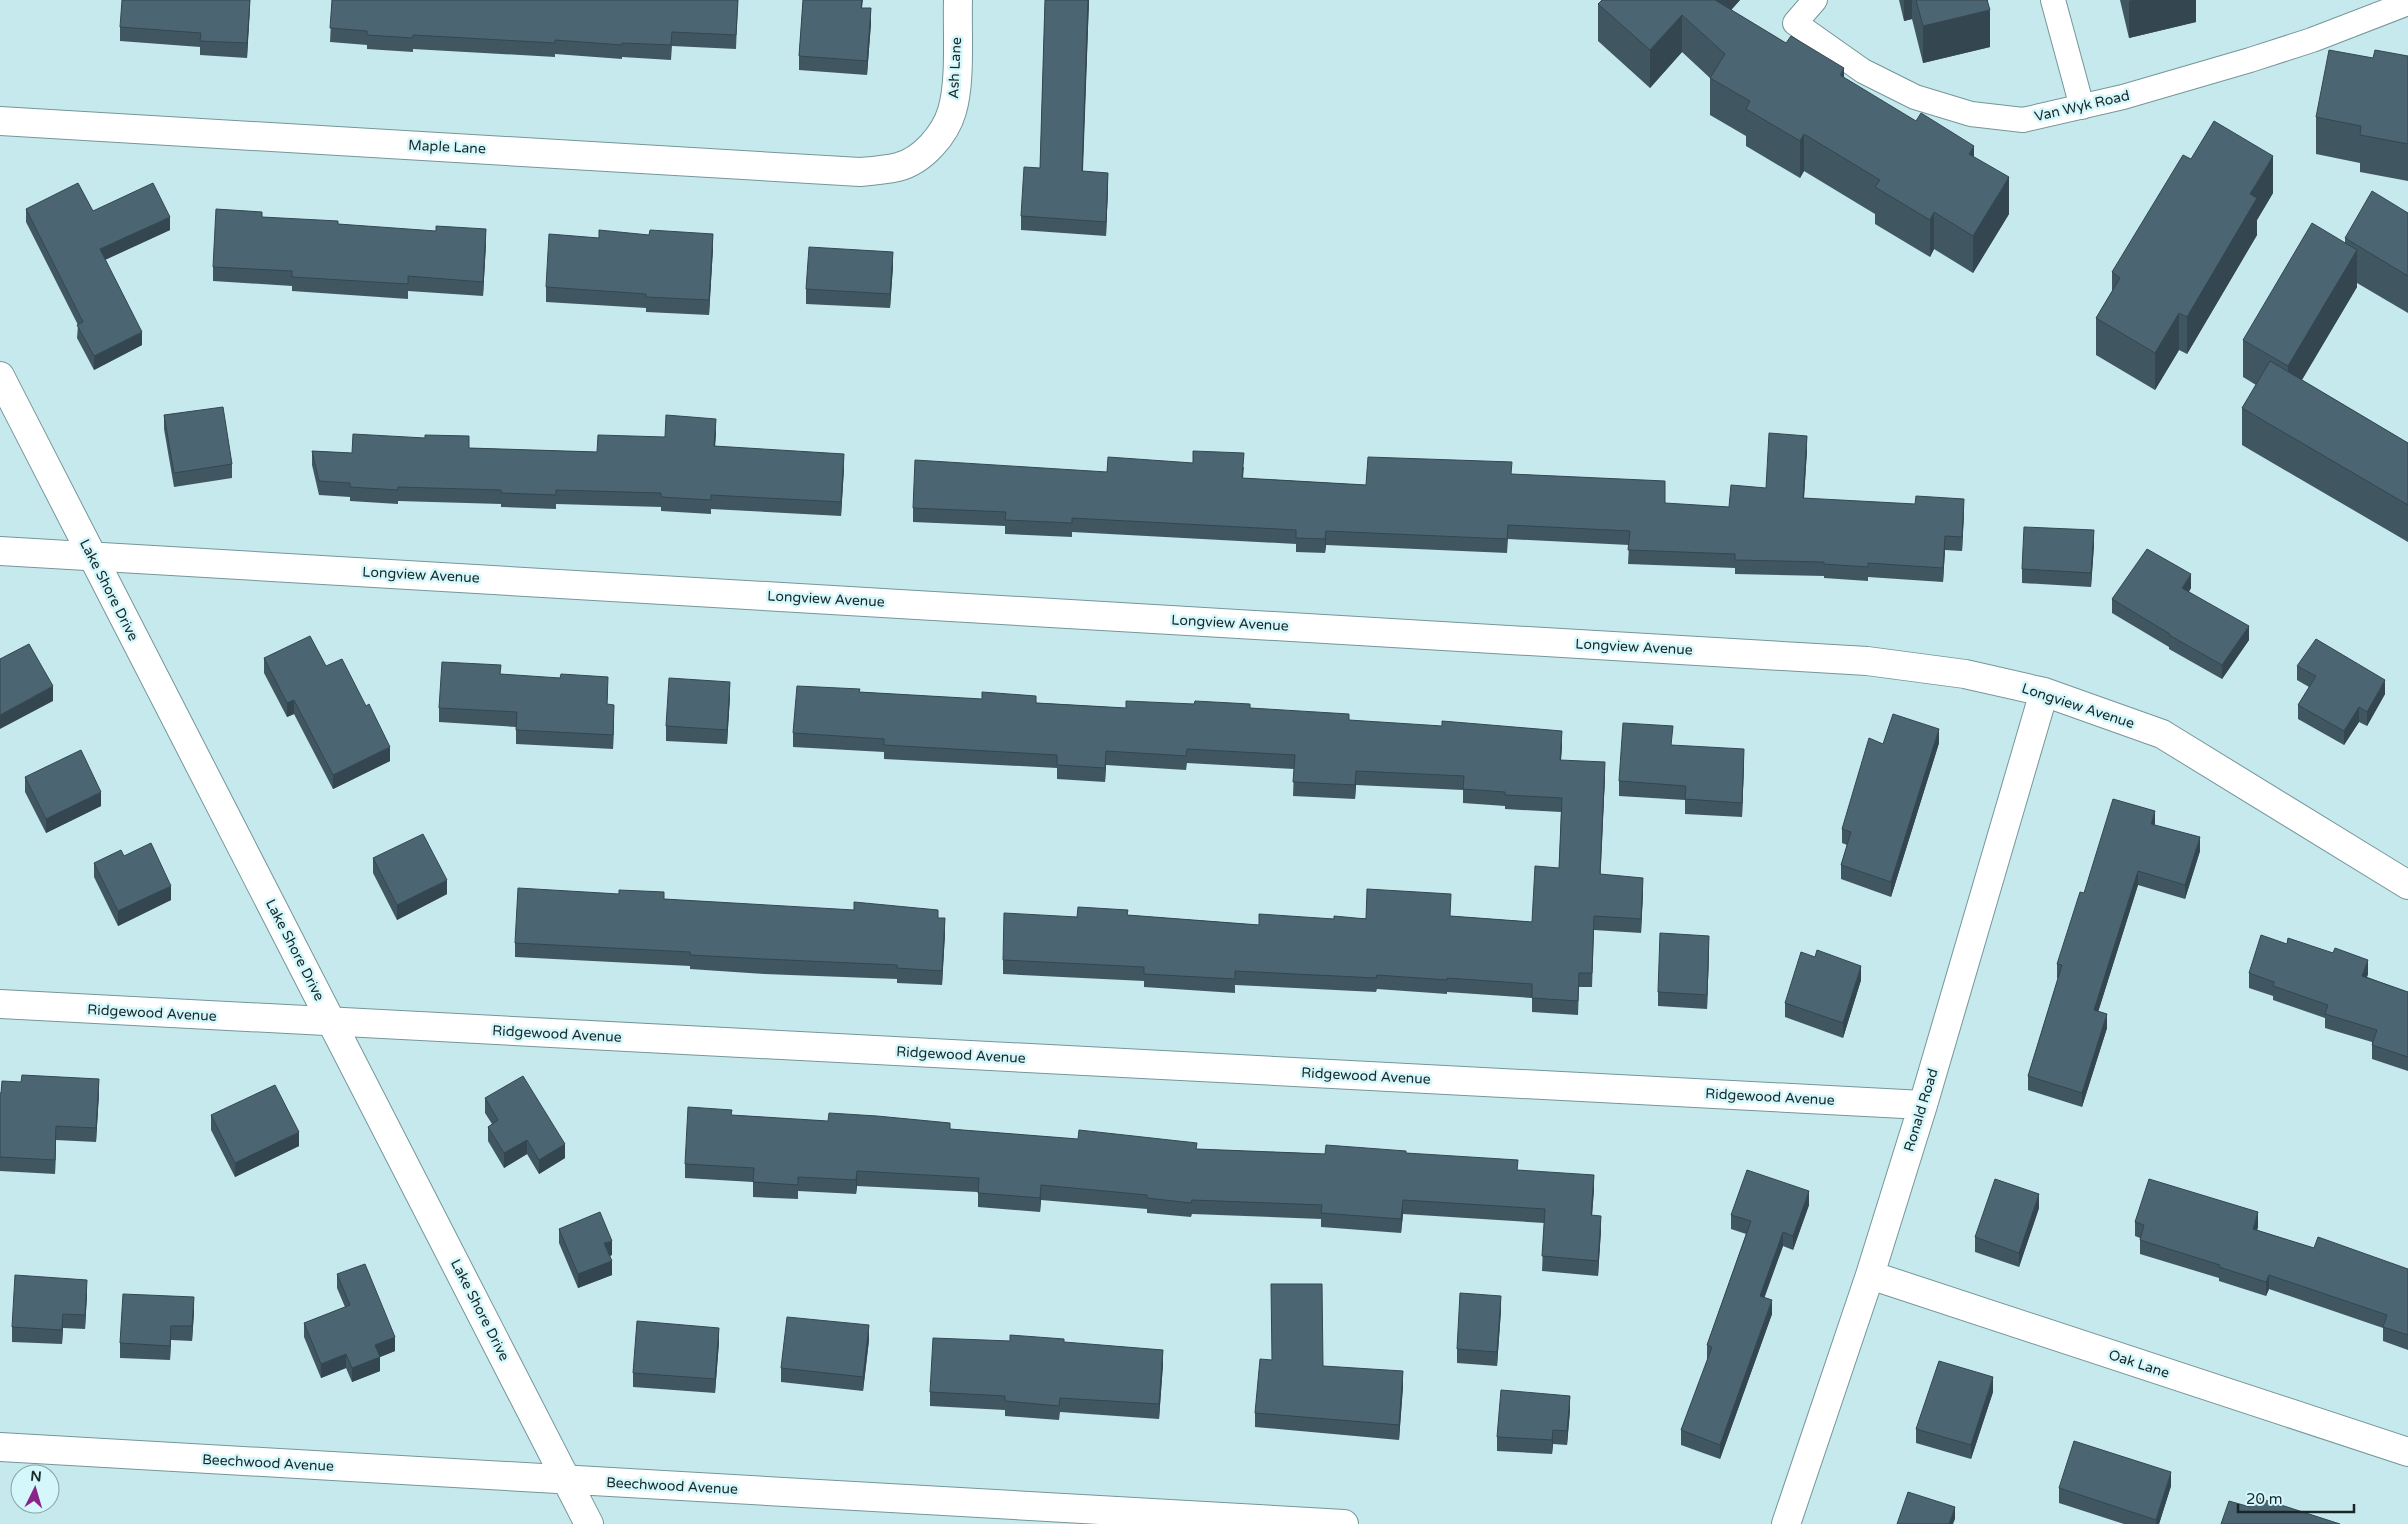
<svg xmlns="http://www.w3.org/2000/svg" width="2408" height="1524" font-family="'Varela Round',sans-serif">
  <style>
    .lines { fill: none; stroke-linecap: round; stroke-linejoin: round }
    .service-casing { stroke: #75969a; stroke-width: 26 }
    .minor-casing { stroke: #75969a; stroke-width: 30 }
    .tertiary-casing { stroke: #75969a; stroke-width: 30 }
    .service { stroke: #fff; stroke-width: 24 }
    .minor { stroke: #fff; stroke-width: 28 }
    .tertiary { stroke: #fff; stroke-width: 28 }
    .wall { fill: #405762 }
    .shaded-wall { fill: #344750 }
    .building { fill: #4b6572; stroke: #344750 }
    .labels { text-anchor: middle; dominant-baseline: central; stroke-width: 5; stroke-linejoin: round; paint-order: stroke }
    .street-label { font-size: 14px; fill: #192728; stroke: #d3f7fb }
  </style>
  <rect width="100%" height="100%" fill="#c6e9ed"/>
  <g class="lines">
    <g class="service-casing">
      <path id="service" d="M1815,0L1795,23L1863,71L1915,97L1971,114L2023,120L2123,97L2250,60L2312,40L2408,3
        M2053,0L2082,107"/>
    </g>
    <g class="minor-casing">
      <path id="minor" d="M0,121L860,172C872,171 886,170 898,167C922,161 945,135 952,111C961,81 957,32 958,0
        M0,551L1867,661L1965,674L2044,692L2162,734L2408,885
        M0,1004L1923,1105
        M1870,1275L2408,1452
        M0,1447L1344,1524
        M1786,1524L1870,1275L1923,1105L2044,692"/>
    </g>
    <g class="tertiary-casing">
      <path id="tertiary" d="M0,376L589,1524"/>
    </g>
    <use href="#service" class="service"/>
    <use href="#minor" class="minor"/>
    <use href="#tertiary" class="tertiary"/>
  </g>
  <path class="wall" d="M250,0L247,58L200,55V47L120,41V27Z
    M332,0H738L736,49L672,46L671,60L622,57V59L555,54V57L413,49V52L367,49V45L330,42Z
    M803,0H863L862,8L871,23L867,75L799,70V56Z
    M1045,0H1089L1083,171L1108,187L1106,236L1021,230V216L1040,168Z
    M1602,0H1740L1731,10L1974,157L2009,214L1973,273L1934,249L1930,257L1875,224V214L1804,171L1800,178L1746,146V136L1710,115V78L1682,52L1650,88L1598,41V4Z
    M1899,0H1988L1990,47L1923,63L1912,19L1904,21Z
    M2120,0H2196V22L2129,38Z
    M2408,56V181L2360,172V163L2316,154V117L2373,58Z
    M2191,159L2273,193L2257,220V235L2187,354L2179,350L2155,390L2096,355V318L2112,291V272Z
    M26,209L93,211L170,230L105,260L142,345L94,370L77,338L78,325L26,222Z
    M2408,213V313L2357,283V287L2302,380L2408,443V542L2242,445V408L2256,385L2243,377V340L2345,243V238Z
    M262,217L338,224L486,243L483,296L408,291V299L292,291V286L213,281V267Z
    M713,248L709,315L646,312V308L546,302V287Z
    M893,266L890,308L806,304V289Z
    M164,415L232,464V478L174,487L164,429Z
    M716,433L715,446L844,468L841,516L711,509V514L661,511V507L556,504V509L501,507V504L398,501V504L350,501V497L319,495L312,465V451L352,453L425,438L469,448L597,452L665,437Z
    M1807,450L1804,498L1964,513L1962,551L1945,550L1943,582L1868,577V581L1824,578V576L1735,574V568L1628,564L1629,545L1508,539L1507,553L1326,545L1325,553L1296,552V544L1072,532V537L1005,534V526L913,522V508L1107,472L1193,463L1244,467L1243,478L1366,485L1512,474L1665,504L1729,507L1766,488Z
    M2094,545L2091,587L2022,583V569Z
    M2191,588L2189,592L2249,640L2222,679L2169,649V647L2112,613V599Z
    M264,658L326,666L390,761L333,789L294,714L287,717L264,673Z
    M2297,666L2385,694L2367,726L2359,722L2344,745L2298,719V705L2309,687L2297,680Z
    M501,674L608,691L607,705L614,719L613,749L516,744V727L439,722V708Z
    M860,692L1126,708H1250L1349,720L1562,745L1561,760L1605,776L1600,874L1643,892L1641,933L1594,930L1592,987H1579L1578,1015L1532,1012V998L1447,992V994L1377,989L1376,992L1235,985V993L1144,987V981L1003,974V960L1077,917L1128,915L1259,925L1334,919L1451,916L1532,922L1559,868L1561,812L1505,809V806L1463,803V790L1356,785L1355,799L1293,796L1294,769L1187,763L1186,770L1106,765L1105,782L1057,779V768L884,759V752L793,747V733Z
    M730,696L727,744L666,741V726Z
    M1939,743L1891,897L1841,879V865L1847,845L1842,843V829L1883,744Z
    M1672,745L1744,763L1742,817L1685,814V800L1619,796V781Z
    M25,777L101,806L46,833L25,792Z
    M2155,825L2200,851L2185,899L2138,885L2098,1012L2107,1028L2082,1107L2028,1090V1076L2058,978H2057V964L2084,893Z
    M124,856L171,900L118,926L94,877V863Z
    M373,858L447,894L397,920L373,873Z
    M664,899L938,918L945,933L942,985L897,983V979L764,974L690,969V966L515,957V943Z
    M2287,944L2333,953L2368,974L2367,977L2408,992V1071L2372,1059V1042L2325,1028V1018L2273,1000V996L2249,988V973Z
    M1709,951L1707,1009L1658,1006V992Z
    M1861,980L1843,1038L1785,1017V1003Z
    M0,1093H99L96,1142L56,1140L55,1174L0,1171Z
    M485,1098L565,1158L539,1174L527,1154L504,1168L488,1141V1127L492,1124L485,1113Z
    M211,1115L299,1146L235,1177L211,1130Z
    M732,1115L950,1129L1197,1149L1325,1154L1406,1153L1518,1170L1594,1189L1592,1215L1601,1230L1598,1276L1542,1271L1544,1223L1403,1214L1401,1233L1321,1227V1219L1192,1214L1191,1217L1147,1213V1209L1041,1200L1040,1212L978,1207V1192L857,1186L856,1194L798,1191V1199L753,1197V1182L685,1178V1164Z
    M1809,1205L1793,1250L1783,1246L1764,1297L1772,1314L1720,1459L1681,1445V1430L1708,1359H1707V1345L1746,1234L1731,1229V1215Z
    M2039,1208L2019,1267L1975,1252V1237Z
    M2135,1222L2258,1227L2257,1230L2314,1248L2408,1269V1350L2383,1341V1328L2269,1289L2266,1296L2219,1281V1278L2140,1254V1238L2135,1236Z
    M559,1229L612,1255L610,1256L612,1275L578,1288L559,1243Z
    M337,1274L395,1351L380,1357V1371L352,1382L346,1368L321,1378L304,1337V1323L345,1307L337,1288Z
    M87,1294L85,1329L63,1328L62,1344L12,1342V1327Z
    M1501,1310L1497,1366L1457,1363V1349Z
    M194,1312L192,1341L171,1340L170,1360L120,1358V1343Z
    M869,1340L863,1391L781,1382V1368Z
    M1010,1341L1064,1342L1163,1364L1159,1419L1060,1412L1059,1420L1005,1416V1410L930,1406V1392Z
    M719,1342L715,1393L633,1387V1373Z
    M1323,1366L1403,1386L1399,1440L1255,1427V1413Z
    M1993,1392L1971,1459L1916,1443V1429Z
    M1570,1410L1567,1445L1553,1444L1552,1454L1497,1451V1437Z
    M2171,1486L2159,1524H2124L2059,1503V1488Z"/>
  <path class="shaded-wall" d="M250,0V9L247,58V43Z
    M1088,0H1089L1082,185V171Z
    M1710,0H1740L1710,34Z
    M1904,0H1912V19L1904,21Z
    M2133,0H2196V22L2129,38V1Z
    M871,8V23L867,75V61Z
    M1990,10V47L1923,63V26Z
    M1682,15V52L1650,88V50Z
    M1844,68V105L1840,75Z
    M1804,134V171L1800,178V141Z
    M1974,146V183L1969,154Z
    M2273,156V193L2257,220V235L2187,354V317L2250,194Z
    M1108,173V187L1106,236V222Z
    M2009,177V214L1973,273V236Z
    M1934,212V249L1930,257V220Z
    M170,217V230L100,262V249Z
    M486,229V243L483,296V282Z
    M713,234V248L709,315V300Z
    M2357,250V287L2288,403V366Z
    M893,252V266L890,308V294Z
    M2179,313V350L2155,390V353Z
    M142,332V345L94,370V356Z
    M716,419V433L714,460V446Z
    M1807,436V450L1803,512V498Z
    M844,454V468L841,516V502Z
    M1964,499V513L1962,551V537Z
    M2094,530V545L2091,587V573Z
    M1326,531V545L1325,553V539Z
    M1945,536V550L1943,582V568Z
    M2191,574V588L2182,602V588Z
    M2249,626V640L2222,679V665Z
    M2385,680V694L2367,726V712Z
    M730,682V696L727,744V730Z
    M53,686V701L0,729V715Z
    M294,700V714L287,717V703Z
    M614,705V719L613,749V735Z
    M2359,707V722L2344,745V731Z
    M1939,729V743L1891,897V882Z
    M1562,731V745L1560,774V760Z
    M390,747V761L333,789V775Z
    M1744,749V763L1742,817V803Z
    M1106,751V765L1105,782V768Z
    M1605,762V776L1600,888V874Z
    M1356,771V785L1355,799V785Z
    M101,792V806L46,833V819Z
    M2155,811V825L2151,824Z
    M2200,837V851L2185,899V885Z
    M2138,871V885L2094,1025V1010Z
    M1643,878V892L1641,933V919Z
    M447,880V894L397,920V905Z
    M171,886V900L118,926V911Z
    M945,918V933L942,985V971Z
    M1709,936V951L1707,1009V995Z
    M2368,960V974L2362,990V976Z
    M1861,966V980L1843,1038V1023Z
    M2107,1014V1028L2082,1107V1093Z
    M99,1079V1093L96,1142V1128Z
    M56,1126V1140L55,1174V1160Z
    M299,1132V1146L235,1177V1163Z
    M527,1140V1154L504,1168V1153Z
    M565,1144V1158L539,1174V1160Z
    M857,1171V1186L856,1194V1180Z
    M1594,1175V1189L1591,1229V1215Z
    M1041,1185V1200L1040,1212V1198Z
    M1809,1191V1205L1793,1250V1236Z
    M2039,1194V1208L2019,1267V1253Z
    M1403,1200V1214L1401,1233V1219Z
    M2258,1212V1227L2253,1243V1229Z
    M1601,1216V1230L1598,1276V1261Z
    M1783,1232V1246L1760,1310V1296Z
    M612,1241V1255L604,1257V1243Z
    M612,1261V1275L578,1288V1274Z
    M2269,1275V1289L2266,1296V1282Z
    M87,1280V1294L85,1329V1315Z
    M1501,1296V1310L1497,1366V1352Z
    M194,1297V1312L192,1341V1326Z
    M1772,1300V1314L1720,1459V1445Z
    M63,1314V1328L62,1344V1330Z
    M869,1325V1340L863,1391V1377Z
    M171,1326V1340L170,1360V1346Z
    M719,1328V1342L715,1393V1379Z
    M395,1337V1351L380,1357V1371L352,1382V1368L375,1345Z
    M1163,1350V1364L1159,1419V1404Z
    M346,1354V1368L321,1378V1364Z
    M1403,1371V1386L1399,1440V1425Z
    M1993,1377V1392L1971,1459V1445Z
    M1570,1396V1410L1567,1445V1431Z
    M1553,1430V1444L1552,1454V1440Z
    M2171,1472V1486L2159,1524H2156V1520Z
    M1955,1507V1519L1953,1524H1949Z"/>
  <path class="building" d="M122,0H250L247,43L200,41L201,33L120,27Z
    M332,0H738L736,35L672,32L671,45L622,43V45L555,40V43L413,35V38L367,35V31L330,28Z
    M803,0H862L861,8H871L867,61L799,56Z
    M1045,0H1088L1082,171L1108,173L1106,222L1021,216L1024,167L1040,168Z
    M1602,0H1715L1786,43L1791,36L1844,68L1840,75L1916,121L1921,113L1974,146L1969,154L2009,177L1973,236L1934,212L1930,220L1875,187L1880,180L1804,134L1800,141L1746,109L1750,101L1710,78L1725,54L1682,15L1650,50L1598,4Z
    M1916,0H1987L1990,10L1923,26Z
    M2329,50L2373,58L2375,50L2408,56V144L2360,135L2361,126L2316,117Z
    M2214,121L2273,156L2250,194L2257,198L2187,317L2179,313L2155,353L2096,318L2120,278L2112,272L2183,155L2191,159Z
    M78,183L93,211L153,183L170,217L100,249L142,332L94,356L77,325L83,322L26,209Z
    M2372,191L2408,213V276L2345,238Z
    M216,209L262,212V217L338,221V224L436,231V226L486,229L483,282L408,276V284L292,277V271L213,267Z
    M2312,223L2357,250L2288,366L2243,340Z
    M599,230L649,235L650,230L713,234L709,300L646,297V294L546,287L549,234L599,238Z
    M809,247L893,252L890,294L806,289Z
    M2270,361L2408,443V505L2242,408Z
    M223,407L232,464L174,473L164,415Z
    M666,415L716,419L714,446L844,454L841,502L711,495V500L661,497V493L556,490V495L501,493V490L398,487V490L350,487V483L319,481L312,451L352,453L353,434L425,438V435L469,436V448L597,452L598,435L665,437Z
    M1769,433L1807,436L1803,498L1915,504L1916,496L1964,499L1962,537L1945,536L1943,568L1868,563V567L1824,564V562L1735,560V554L1628,550L1630,531L1508,525L1507,539L1326,531L1325,539L1296,538V530L1072,518V523L1005,520L1006,512L913,508L915,460L1107,472L1108,457L1193,463V451L1244,453L1242,478L1366,485L1368,457L1512,462L1511,474L1665,481V503L1729,507L1731,485L1766,488Z
    M2024,527L2094,530L2091,573L2022,569Z
    M2147,549L2191,574L2182,588L2249,626L2222,665L2169,635L2170,634L2112,599Z
    M310,636L326,666L342,659L366,706L369,704L390,747L333,775L294,700L287,703L264,658Z
    M2316,639L2385,680L2367,712L2359,707L2344,731L2298,705L2316,676L2297,666Z
    M29,644L53,686L0,715V659Z
    M442,662L501,665L500,674L560,678L561,674L608,677L607,704L614,705L613,735L516,730L517,712L439,708Z
    M669,678L730,682L727,730L666,726Z
    M797,686L860,689L859,692L982,699V692L1036,696V703L1126,708V701L1194,704L1195,701L1250,704V708L1349,714V720L1442,726V721L1562,731L1560,760L1605,762L1600,874L1643,878L1641,919L1594,916L1592,973H1579L1578,1001L1532,998V984L1447,978V980L1377,975L1376,978L1235,971V979L1144,974V967L1003,960L1004,913L1077,917L1078,907L1128,910L1127,915L1259,925V914L1334,919V916L1366,919L1367,889L1451,894L1450,916L1532,922L1535,866L1559,868L1562,798L1505,795V792L1463,789L1464,776L1356,771L1355,785L1293,782L1295,755L1187,749L1186,756L1106,751L1105,768L1057,765V755L884,745V739L793,733Z
    M1893,714L1939,729L1891,882L1841,865L1851,832L1842,829L1869,738L1883,744Z
    M1623,723L1673,726L1671,745L1744,749L1742,803L1685,799L1686,786L1619,781Z
    M81,750L101,792L46,819L25,777Z
    M2113,799L2155,811L2151,824L2200,837L2185,885L2138,871L2094,1010L2107,1014L2082,1093L2028,1076L2062,965L2057,964L2080,892L2084,893Z
    M423,834L447,880L397,905L373,858Z
    M151,843L171,886L118,911L94,863L121,850L124,856Z
    M518,888L619,894V890L664,892V899L854,910V902L938,910V918H945L942,971L897,968V965L764,959L690,955V952L515,943Z
    M1660,933L1709,936L1707,995L1658,992Z
    M2261,935L2287,944L2288,938L2333,953L2335,948L2368,960L2362,976L2408,992V1057L2372,1045L2377,1030L2325,1014L2328,1005L2273,986L2274,982L2249,973Z
    M1817,950L1861,966L1843,1023L1785,1003L1801,952L1815,957Z
    M22,1075L99,1079L96,1128L56,1126L55,1160L0,1157V1093H1L2,1081L21,1082Z
    M523,1076L565,1144L539,1160L527,1140L504,1153L488,1127L498,1120L485,1098Z
    M275,1085L299,1132L235,1163L211,1115Z
    M688,1107L732,1110L731,1115L828,1121L829,1113L877,1116L950,1123V1129L1078,1139L1079,1130L1197,1143L1196,1149L1325,1154L1326,1145L1406,1151V1153L1518,1160L1517,1170L1594,1175L1591,1215L1601,1216L1598,1261L1542,1256L1545,1209L1403,1200L1401,1219L1321,1213L1322,1205L1192,1200L1191,1203L1147,1198V1195L1041,1185L1040,1198L978,1193L979,1178L857,1171L856,1180L798,1177V1185L753,1182L754,1168L685,1164Z
    M1747,1170L1809,1191L1793,1236L1783,1232L1760,1296L1772,1300L1720,1445L1681,1430L1712,1347L1707,1345L1751,1221L1731,1215Z
    M1995,1179L2039,1194L2019,1253L1975,1237Z
    M2149,1179L2258,1212L2253,1229L2314,1248L2318,1237L2408,1269V1335L2383,1327L2387,1315L2269,1275L2266,1282L2219,1267L2220,1265L2140,1240L2144,1225L2135,1222Z
    M600,1212L612,1241L604,1243L612,1261L578,1274L559,1229Z
    M365,1264L395,1337L375,1345L380,1357L352,1368L346,1354L321,1364L304,1323L350,1305L337,1274Z
    M15,1275L87,1280L85,1315L63,1314L62,1330L12,1327Z
    M1271,1284H1322L1323,1366L1403,1371L1399,1425L1255,1413L1260,1359L1272,1360Z
    M1460,1293L1501,1296L1497,1352L1457,1349Z
    M123,1294L194,1297L192,1326H171L170,1346L120,1343Z
    M787,1317L869,1325L863,1377L781,1368Z
    M637,1321L719,1328L715,1379L633,1373Z
    M1010,1335L1064,1339V1342L1163,1350L1159,1404L1060,1398L1059,1406L1005,1401V1396L930,1392L933,1338L1010,1341Z
    M1939,1361L1993,1377L1971,1445L1916,1429Z
    M1501,1390L1570,1396L1567,1431L1553,1430L1552,1440L1497,1437Z
    M2074,1441L2171,1472L2156,1520L2059,1488Z
    M1908,1492L1955,1507L1949,1524H1897Z
    M2253,1496L2340,1524H2221L2229,1501L2250,1507Z"/>
  <g class="labels">
    <g class="street-label">
      <text transform="translate(955 68) rotate(-87)">Ash Lane</text>
      <text transform="translate(2082 106) rotate(-13)">Van Wyk Road</text>
      <text transform="translate(447 147) rotate(3)">Maple Lane</text>
      <text transform="translate(421 575) rotate(3)">Longview Avenue</text>
      <text transform="translate(109 590) rotate(63)">Lake Shore Drive</text>
      <text transform="translate(826 599) rotate(3)">Longview Avenue</text>
      <text transform="translate(1230 623) rotate(3)">Longview Avenue</text>
      <text transform="translate(1634 647) rotate(3)">Longview Avenue</text>
      <text transform="translate(2078 706) rotate(18)">Longview Avenue</text>
      <text transform="translate(295 950) rotate(63)">Lake Shore Drive</text>
      <text transform="translate(152 1013) rotate(3)">Ridgewood Avenue</text>
      <text transform="translate(557 1034) rotate(3)">Ridgewood Avenue</text>
      <text transform="translate(961 1055) rotate(3)">Ridgewood Avenue</text>
      <text transform="translate(1366 1076) rotate(3)">Ridgewood Avenue</text>
      <text transform="translate(1770 1097) rotate(3)">Ridgewood Avenue</text>
      <text transform="translate(1921 1110) rotate(-73)">Ronald Road</text>
      <text transform="translate(480 1310) rotate(63)">Lake Shore Drive</text>
      <text transform="translate(2139 1364) rotate(18)">Oak Lane</text>
      <text transform="translate(268 1463) rotate(3)">Beechwood Avenue</text>
      <text transform="translate(672 1486) rotate(3)">Beechwood Avenue</text>
    </g>
  </g>
  <g transform="translate(35 1489) rotate(5)"><circle r="24" fill="#d3f7fb" stroke="#89a4a7"/>
  <path d="M0-4L9 19L0 12L-9 19Z" fill="#8b248a"/>
  <text y="-8" font-size="14" font-weight="bold" text-anchor="middle" fill="#192728">N</text>
  </g>
  <path d="M2238 1504v8h116v-8" fill="none" stroke="#192728" stroke-width="2.5"/>
  <text x="2246" y="1504" font-size="15" fill="#192728" stroke="#d3f7fb" stroke-width="4" paint-order="stroke">20 m</text>
</svg>
